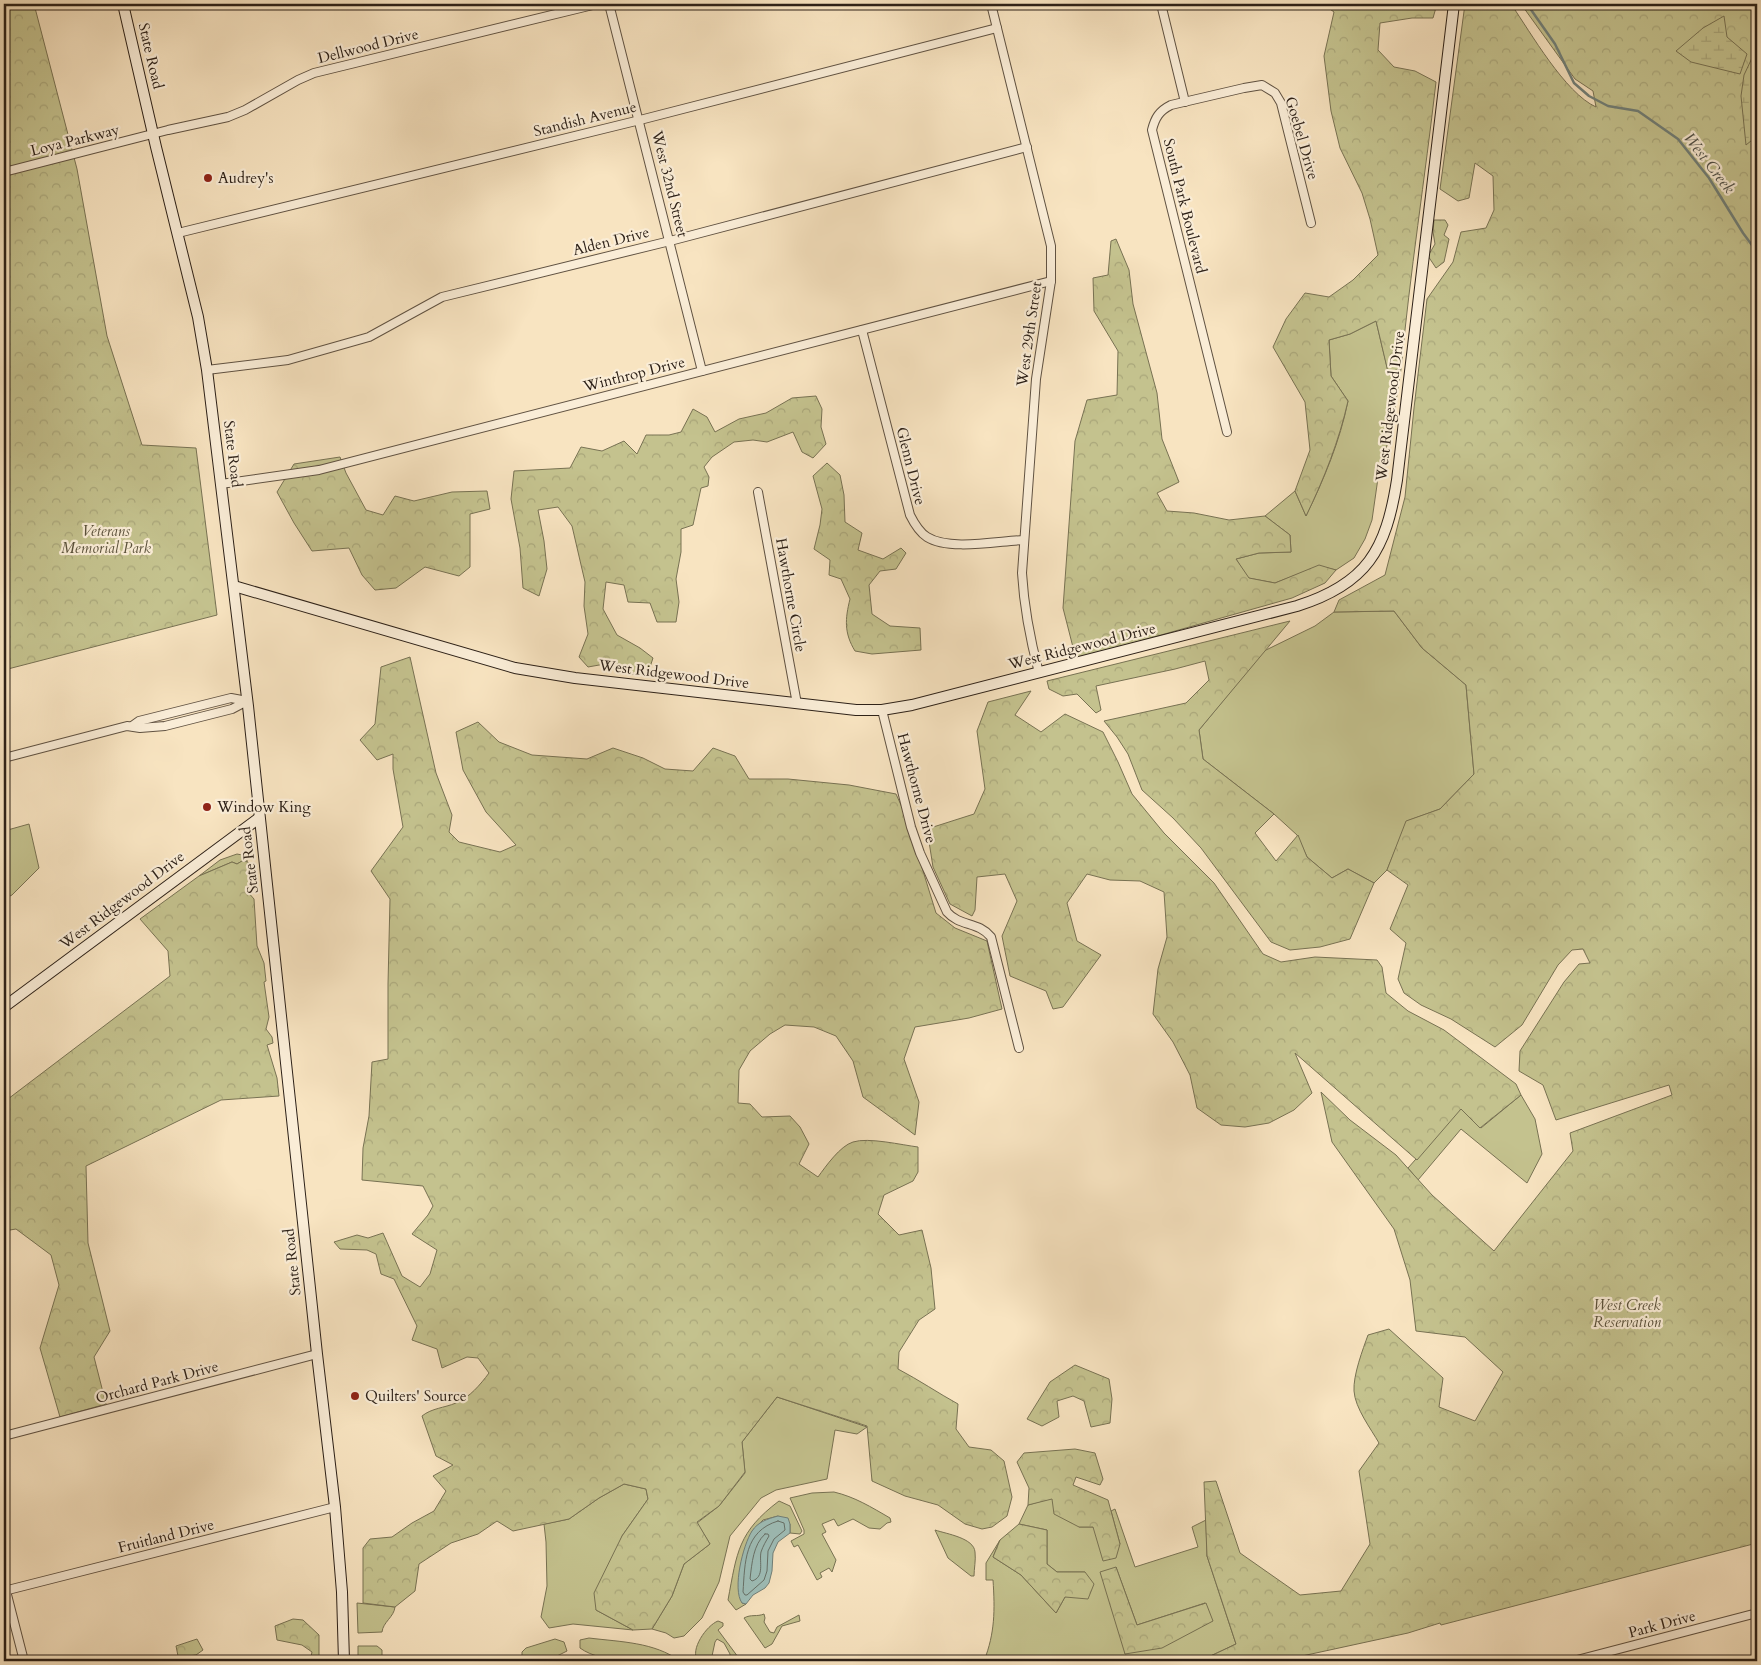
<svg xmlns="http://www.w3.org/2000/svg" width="1761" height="1665" font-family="Cardo,serif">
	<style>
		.green { fill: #c4c28e; stroke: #787253; fill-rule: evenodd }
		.forest { fill: url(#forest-crowns); stroke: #787253 }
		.wetland { fill: url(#wetland-marsh); stroke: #787253 }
		.water { fill: #9ebeb8; stroke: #717f78 }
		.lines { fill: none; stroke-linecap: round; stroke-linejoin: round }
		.shore { stroke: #667068; stroke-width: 1 }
		.stream { stroke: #717f78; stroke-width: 2.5 }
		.street-casing { stroke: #605242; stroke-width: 10 }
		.secondary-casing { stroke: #2d2118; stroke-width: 12 }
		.street { stroke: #faedd7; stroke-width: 8 }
		.secondary { stroke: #faedd7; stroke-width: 10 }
		.poi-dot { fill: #8f2418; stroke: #faedd7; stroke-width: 2 }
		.labels { text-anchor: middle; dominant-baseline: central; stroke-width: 4.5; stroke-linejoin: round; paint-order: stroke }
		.street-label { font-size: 15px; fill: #2d2118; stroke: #faedd7 }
		.poi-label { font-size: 15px; fill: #2d2118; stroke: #faedd7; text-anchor: start }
		.park-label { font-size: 15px; font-style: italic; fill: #5a513b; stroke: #faedd7 }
		.water-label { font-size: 16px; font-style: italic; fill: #4f5048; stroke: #faedd7 }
	</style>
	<defs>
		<pattern id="forest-crowns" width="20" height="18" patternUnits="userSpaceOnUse" patternTransform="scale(1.25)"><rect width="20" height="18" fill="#c4c28e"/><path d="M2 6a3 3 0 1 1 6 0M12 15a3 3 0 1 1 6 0" fill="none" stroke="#a9a67a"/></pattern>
		<pattern id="wetland-marsh" width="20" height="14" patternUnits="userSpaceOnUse" patternTransform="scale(1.25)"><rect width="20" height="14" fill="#c4c28e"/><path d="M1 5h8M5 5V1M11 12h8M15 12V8" fill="none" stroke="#a9a67a"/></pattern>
	</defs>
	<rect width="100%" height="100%" fill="#f8e4c1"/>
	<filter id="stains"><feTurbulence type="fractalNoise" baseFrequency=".004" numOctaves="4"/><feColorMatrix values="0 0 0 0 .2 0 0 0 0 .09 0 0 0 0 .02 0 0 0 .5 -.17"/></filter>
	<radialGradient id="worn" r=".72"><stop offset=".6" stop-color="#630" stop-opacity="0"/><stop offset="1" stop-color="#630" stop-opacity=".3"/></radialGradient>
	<g class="green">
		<path d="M1376 321 1388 371 1401 369 1392 427 1378 478 1372 520 1365 539 1354 558 1336 570 1319 566 1275 583 1248 578 1236 559 1259 553 1291 552 1290 535 1265 516 1295 491 1306 516C1324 479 1340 441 1348 401L1331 376 1329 340 1350 334Z"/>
		<polygon points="1394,611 1422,648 1466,685 1474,774 1440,809 1407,821 1387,870 1374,883 1348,869 1332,878 1307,857 1297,835 1274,814 1203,759 1199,730 1264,651 1315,626 1334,612"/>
		<polygon points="29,824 39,868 12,895 4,899 4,831"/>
		<polygon points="237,854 247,856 247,862 242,861 237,864 232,862 199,876 220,860"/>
		<polygon points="1521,1095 1535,1119 1542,1154 1527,1183 1461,1129 1418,1180 1408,1168 1461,1108 1481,1128"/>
		<polygon points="777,1397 867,1427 857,1434 835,1430 827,1479 776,1490 761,1498 730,1536 719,1582 702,1618 684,1636 674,1638 666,1633 652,1629 672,1596 684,1564 710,1544 697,1523 719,1506 745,1473 742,1442"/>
		<polygon points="624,1484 646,1489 648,1499 622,1536 596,1610 633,1630 573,1624 549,1628 541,1617 547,1586 546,1542 544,1524 569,1519 599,1498"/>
		<path d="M834 1492C855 1497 871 1507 890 1518L891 1522 887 1523 880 1529 869 1528 853 1519 838 1526 834 1519 822 1524 826 1532 822 1534 836 1560 832 1572 829 1568 820 1573 822 1577 817 1580 798 1545 794 1547 791 1541 804 1534V1530L790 1498 812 1493Z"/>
		<path d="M1052 1498 1079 1527H1093L1120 1544 1111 1511 1115 1509 1135 1567 1198 1547 1192 1527 1206 1520 1207 1556 1236 1644 1200 1661H984C995 1633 995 1610 993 1580H986V1563L1000 1540 993 1557 1021 1575 1056 1613 1065 1597 1085 1572H1057L1047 1564V1530L1019 1524 1028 1505ZM1116 1567 1137 1625 1205 1603 1125 1654Z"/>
		<path d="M779 1501 790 1506 802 1531 800 1534 790 1533V1524L778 1516 763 1520 752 1531 742 1603 746 1604 736 1610 728 1600C737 1552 738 1532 779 1501Z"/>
		<path d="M935 1530C947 1534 974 1538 975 1552 976 1560 974 1569 974 1576H971L948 1558Z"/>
		<path d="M357 1603 395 1607C394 1617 383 1622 382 1632L358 1633Z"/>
		<path d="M764 1614 765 1618 764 1622 770 1632 774 1633 777 1627 799 1615 800 1621 782 1626 772 1644 765 1648 744 1618C751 1614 757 1617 764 1614Z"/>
		<path d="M718 1621 723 1623V1626L718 1630 741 1661H719L730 1657V1654L724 1643 717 1639 715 1642 712 1656 715 1661H717H698C689 1650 707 1625 718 1621Z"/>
		<path d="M589 1638C621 1642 654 1642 680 1661 652 1661 603 1665 580 1648V1640Z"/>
		<polygon points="555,1639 564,1642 567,1651 547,1661 510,1661 522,1658 522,1652 526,1648"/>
		<polygon points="358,1646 377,1646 382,1650 382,1661 358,1661"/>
	</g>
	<g class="forest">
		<polygon points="4,4 34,4 77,169 107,336 142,445 196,448 217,615 4,670"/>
		<path d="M1323 4H1437L1433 18H1412L1380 23 1378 50 1394 67 1415 71 1436 82C1425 178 1410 273 1401 369L1388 372 1376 321 1350 334 1329 340 1331 376 1348 401C1339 441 1324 479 1306 516L1295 491 1310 450 1305 402 1273 347 1286 319 1305 293 1329 297 1353 280 1378 255 1370 219 1362 193 1340 148 1331 111 1324 56 1334 12Z"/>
		<path d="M1465 4H1488L1490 8 1503 4H1511C1531 33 1565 93 1596 107L1593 91 1575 79 1521 4H1757V1543L1441 1625 1440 1623 1408 1633 1279 1661H1200L1236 1644 1207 1556 1204 1482 1216 1481 1240 1553 1300 1595 1341 1591 1370 1544 1359 1471 1379 1443C1371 1429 1355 1408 1354 1391 1353 1375 1363 1349 1368 1335L1389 1329 1443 1378 1439 1407 1475 1421 1503 1372 1465 1337 1416 1331 1410 1280 1394 1229 1332 1142 1321 1092 1350 1120 1396 1155 1432 1195 1494 1251 1573 1151 1570 1133 1672 1095 1669 1085 1556 1120 1543 1085 1519 1071 1520 1051 1564 982 1579 964 1590 963 1583 949 1572 950 1558 965 1522 1025 1495 1047 1451 1019 1421 1005 1404 993 1398 979 1406 943 1390 929 1408 885 1387 870 1406 821 1440 809 1474 774 1466 685 1422 648 1394 611 1334 612 1339 600 1385 575 1405 497 1414 408 1427 299 1453 262 1461 232 1486 228 1494 210 1493 176 1475 163 1469 198 1458 201 1440 189Z"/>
		<polygon points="1434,220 1445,220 1448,225 1444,235 1449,239 1444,262 1436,268 1428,256 1435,244 1433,232"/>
		<polygon points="1116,239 1129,270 1133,304 1157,393 1162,439 1179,482 1157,493 1167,511 1194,513 1229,520 1265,516 1290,535 1291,552 1259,553 1236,559 1249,578 1275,583 1319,565 1336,570 1325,583 1292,598 1076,659 1063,608 1075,441 1087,400 1117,395 1118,351 1094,311 1093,278 1108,275 1111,241"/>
		<polygon points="816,396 822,409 821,427 826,444 813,458 802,452 793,432 767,442 753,440 734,442 712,457 704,467 709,477 708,486 701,488 693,525 681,529 681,552 676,579 679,602 676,622 657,622 650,603 628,602 624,585 606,582 603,609 617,635 640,648 653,658 647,676 624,673 616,662 588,667 579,657 588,634 584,606 585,582 572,526 558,507 538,510 544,541 547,569 539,596 523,588 520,548 511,499 514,471 570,468 581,447 602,451 624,441 637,454 646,435 669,435 681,432 693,409 707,417 715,432 739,419 766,413 792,398"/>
		<polygon points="340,457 346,473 366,510 383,515 395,496 414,501 452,492 487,491 490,509 470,514 470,567 459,576 425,567 396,588 375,590 362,575 349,548 312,551 294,523 277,492 294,464"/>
		<path d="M827 463 840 475 844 495 845 522 862 533 858 550 883 559 901 548 906 553 896 569 880 571 869 585 872 614 890 626 920 628 921 650 872 654 855 651C844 633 845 619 850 599L841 579 829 575 830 560 814 549 820 525 822 509 813 476Z"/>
		<polygon points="1290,621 1199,730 1203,759 1274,814 1255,833 1276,861 1298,835 1307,857 1332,878 1348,869 1374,883 1350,939 1320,947 1290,950 1271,942 1201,848 1173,818 1142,790 1128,754 1117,737 1104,721 1186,703 1209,680 1205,661 1175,669 1096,686 1101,710 1096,713 1077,694 1063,696 1049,689 1047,681"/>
		<path d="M410 657 436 773 452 815 449 832 459 842 500 852 516 845 486 812 463 770 456 732 478 722 499 742 532 755 587 759 613 748 643 758 665 769 693 771 713 748 735 756 749 779H788L849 785 896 794 906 816 936 913 955 928 987 941 1002 1009 969 1018 915 1027 904 1059 919 1102 915 1135 863 1097 853 1061 836 1036 814 1027 785 1025 770 1034 750 1051 739 1070 738 1103 750 1104 762 1117 790 1116 800 1127 809 1144 799 1164 818 1177C826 1166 840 1146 853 1142 868 1137 902 1145 918 1147V1172L913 1181 884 1195 878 1214 899 1235 922 1230 931 1268 935 1309 919 1320 899 1352 898 1369C919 1380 938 1393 958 1404L956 1429 969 1447 991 1450 1004 1461 1012 1497 1007 1516 992 1527 982 1529 965 1524 938 1505 905 1496 872 1481 867 1426 777 1397 742 1442 745 1472 719 1506 697 1522 710 1544 684 1564 672 1596 652 1629 633 1630 596 1610 594 1593 622 1536 648 1499 646 1489 624 1484 599 1498 569 1519 513 1531 497 1521 478 1534 451 1543 419 1564 415 1591 395 1607 363 1603V1548L370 1539 392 1537 412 1523 434 1511 446 1491 433 1476 453 1465 436 1456 422 1416C432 1408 444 1408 456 1403 470 1397 480 1385 489 1373L478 1358 467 1357 442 1368 437 1349 412 1340 417 1326 394 1279 381 1274 376 1254 367 1250 340 1249 334 1242 357 1235 368 1238 383 1233 402 1276 420 1287 430 1274 437 1250 412 1234 428 1215 433 1206 423 1186 362 1180 363 1148 369 1116 372 1062 388 1059V984L390 899 371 871 403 827 393 769V754L377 760 360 740 375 724 381 667Z"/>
		<polygon points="1031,691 1015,715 1041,732 1065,714 1103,732 1118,762 1132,794 1164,833 1214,883 1263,954 1281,962 1315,957 1377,960 1382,967 1386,993 1408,1011 1444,1030 1516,1084 1521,1095 1480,1128 1461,1109 1417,1160 1295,1053 1312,1093 1294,1110 1269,1123 1245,1127 1221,1125 1197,1108 1190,1075 1173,1042 1153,1014 1158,969 1167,937 1164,892 1140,881 1110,880 1087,874 1067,903 1077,941 1101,955 1063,1007 1053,1009 1046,991 1010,976 1002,936 1017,901 1005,874 977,877 975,910 972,916 950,904 933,867 927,829 974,814 985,789 977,731 988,702"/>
		<polygon points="242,861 248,862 253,868 253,872 251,872 253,885 247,891 254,899 257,946 264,963 266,981 264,982 269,1017 266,1029 272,1037 273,1043 267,1045 277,1078 279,1096 221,1100 86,1166 88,1243 110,1331 94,1357 106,1404 60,1417 40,1348 59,1285 51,1255 16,1229 4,1231 4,1102 170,976 168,951 140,919 199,876 232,862 237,864"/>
		<polygon points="1075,1365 1109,1379 1112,1399 1110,1423 1091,1427 1084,1401 1073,1396 1057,1401 1059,1417 1042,1426 1027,1419 1050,1382"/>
		<polygon points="1075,1449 1095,1453 1103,1479 1100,1485 1076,1477 1073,1485 1108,1500 1120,1544 1116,1558 1103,1561 1093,1527 1079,1527 1054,1514 1052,1499 1028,1505 1029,1488 1017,1462 1024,1453"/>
		<polygon points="1019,1524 1047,1530 1047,1564 1057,1572 1085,1572 1094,1584 1088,1599 1065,1597 1056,1613 1021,1575 993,1557 1000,1540"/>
		<polygon points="1116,1567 1137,1625 1206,1603 1213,1621 1162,1648 1125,1654 1100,1572"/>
		<polygon points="293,1619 303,1620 319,1635 319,1661 310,1661 312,1652 302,1645 277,1640 275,1626"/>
		<polygon points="197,1639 203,1650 196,1655 188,1656 196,1661 179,1661 176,1646"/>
	</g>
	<g class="wetland">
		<polygon points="1724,16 1727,37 1747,54 1740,74 1691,62 1676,51 1703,28"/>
		<polygon points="1757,57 1757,136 1746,145 1741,96 1744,75 1752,58"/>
	</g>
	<path class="water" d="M778 1516 788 1518 790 1524V1533L778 1542 773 1553 772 1571 769 1583 765 1588 753 1595 746 1604 742 1603C732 1589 743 1545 752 1531 758 1522 767 1519 778 1516Z"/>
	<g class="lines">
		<g class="shore">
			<path d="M778 1521 784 1523 785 1530 774 1539 768 1551 767 1571 764 1580 747 1595H745L743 1592C745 1563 744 1531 778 1521Z"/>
			<path d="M765 1534H768L769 1536C766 1541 763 1546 761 1552 759 1562 765 1577 752 1581L750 1579C752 1563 753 1545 765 1534Z"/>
		</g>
		<polyline class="stream" points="1527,4 1555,44 1574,83 1589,96 1608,106 1638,111 1678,139 1709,178 1743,233 1757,252"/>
		<defs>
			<g id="street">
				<polyline points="609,4 702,371"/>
				<path d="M991 4 1051 246V281L1036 379 1022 573C1024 607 1030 639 1039 673"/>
				<polyline points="1161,4 1185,102"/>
				<polyline points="4,172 168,130 228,117 245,110 298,80 314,73 597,4"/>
				<polyline points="178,233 640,120 997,28"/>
				<path d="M862 330 910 515C914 523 919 532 927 537 949 551 998 541 1024 540"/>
				<polyline points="207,370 288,360 369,337 442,297 670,241 1027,147"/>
				<path d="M1227 432 1152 130C1155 118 1159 111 1171 105L1244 88 1262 85 1275 93 1281 103 1311 223"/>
				<polyline points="221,484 319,470 1051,281"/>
				<polyline points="758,492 797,704"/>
				<path d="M882 710 911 827 920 853 947 912C960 927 978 921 991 937L1019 1048"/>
				<polyline points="132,726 139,721 231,698 247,701"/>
				<polyline points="4,758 127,726 140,728 165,726 232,709 247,701"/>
				<polyline points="4,1436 317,1354"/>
				<polyline points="4,1583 24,1661"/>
				<polyline points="4,1591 335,1507"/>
				<polyline points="1573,1661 1757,1613"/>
			</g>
			<g id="secondary">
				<polyline points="123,4 156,147 198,317 207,370 248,706 317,1354 335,1507 342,1592 344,1661"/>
				<path d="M234 586 515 668 575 678 856 710H882L912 705 1297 606C1367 584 1386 550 1397 480L1454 4"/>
				<polyline points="4,1007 259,818"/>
			</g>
		</defs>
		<use href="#street" class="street-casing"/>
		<use href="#secondary" class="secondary-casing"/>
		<use href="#street" class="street"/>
		<use href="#secondary" class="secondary"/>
	</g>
	<g class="poi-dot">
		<circle cx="208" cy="178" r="5"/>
		<circle cx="207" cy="807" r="5"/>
		<circle cx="355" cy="1396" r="5"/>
	</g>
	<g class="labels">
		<g class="street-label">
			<text transform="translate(368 46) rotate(-14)">Dellwood Drive</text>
			<text transform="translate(151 56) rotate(77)">State Road</text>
			<text transform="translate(585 119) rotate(-14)">Standish Avenue</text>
			<text transform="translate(1302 138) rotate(74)">Goebel Drive</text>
			<text transform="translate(75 140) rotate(-14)">Loya Parkway</text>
			<text transform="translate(670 184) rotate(76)">West 32nd Street</text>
			<text transform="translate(1185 206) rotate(76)">South Park Boulevard</text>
			<text transform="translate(611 241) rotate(-14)">Alden Drive</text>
			<text transform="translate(1029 334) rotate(-82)">West 29th Street</text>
			<text transform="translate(634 374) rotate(-14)">Winthrop Drive</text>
			<text transform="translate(1390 406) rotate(-83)">West Ridgewood Drive</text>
			<text transform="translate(233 454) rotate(83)">State Road</text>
			<text transform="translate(911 466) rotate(76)">Glenn Drive</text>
			<text transform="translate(791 595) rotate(80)">Hawthorne Circle</text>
			<text transform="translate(1082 646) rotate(-14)">West Ridgewood Drive</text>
			<text transform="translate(674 674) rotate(7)">West Ridgewood Drive</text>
			<text transform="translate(917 788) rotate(75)">Hawthorne Drive</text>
			<text transform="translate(249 860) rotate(-97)">State Road</text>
			<text transform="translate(122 900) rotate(-37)">West Ridgewood Drive</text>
			<text transform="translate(292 1262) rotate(-96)">State Road</text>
			<text transform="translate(157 1382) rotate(-15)">Orchard Park Drive</text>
			<text transform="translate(166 1536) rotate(-14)">Fruitland Drive</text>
			<text transform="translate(1662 1624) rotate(-15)">Park Drive</text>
		</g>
		<g class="poi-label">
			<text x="218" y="178">Audrey's</text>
			<text x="217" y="807">Window King</text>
			<text x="365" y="1396">Quilters' Source</text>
		</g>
		<g class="park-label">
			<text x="106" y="531">Veterans<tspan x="106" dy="17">Memorial Park</tspan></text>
			<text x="1627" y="1305">West Creek<tspan x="1627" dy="17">Reservation</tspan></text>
		</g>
		<g class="water-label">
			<text transform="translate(1709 163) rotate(52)">West Creek</text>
		</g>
	</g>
	<rect width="1761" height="1665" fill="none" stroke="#f8e4c1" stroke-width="20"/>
	<rect x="5" y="5" width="1751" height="1655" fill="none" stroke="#2d2118" stroke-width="2.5"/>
	<rect x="10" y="10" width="1741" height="1645" fill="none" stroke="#2d2118"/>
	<rect width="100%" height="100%" filter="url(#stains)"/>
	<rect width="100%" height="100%" fill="url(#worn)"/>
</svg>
